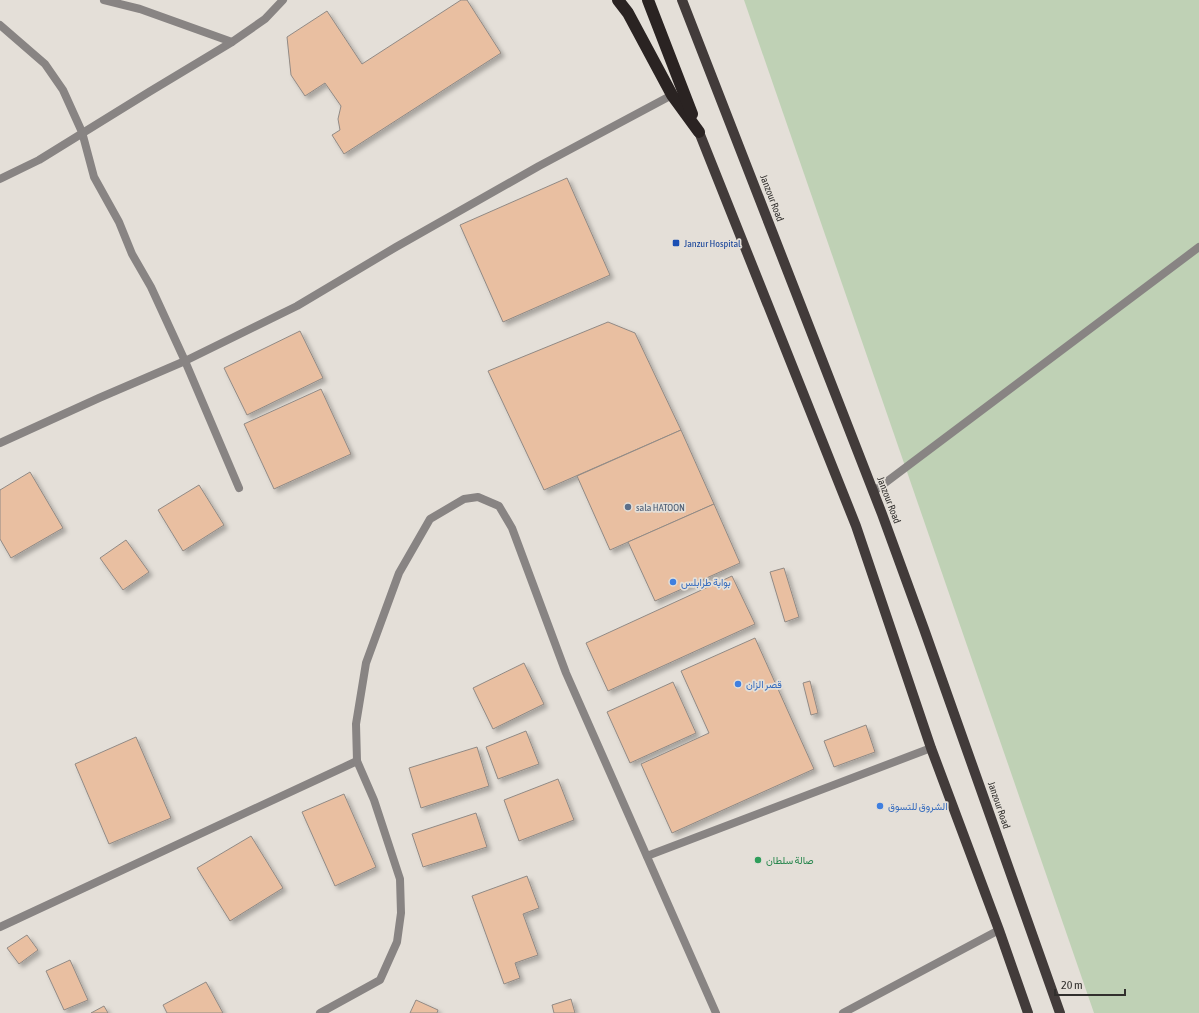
<svg xmlns="http://www.w3.org/2000/svg" width="1199" height="1013" font-family="'Asap Condensed',Vazirmatn,sans-serif">
	<style>
		.green { fill: #bfd1b5 }
		.building { fill: #e9bfa1; stroke: #918a85; filter: url(#shadow) }
		.lines { fill: none; stroke-linecap: round; stroke-linejoin: round }
		.lane { stroke: #888483; stroke-width: 8 }
		.street { stroke: #888483; stroke-width: 8 }
		.primary { stroke: #423b3a; stroke-width: 10 }
		.highway { stroke: #2a2322; stroke-width: 12 }
		.transit-dot { fill: #1a4fb4; stroke: #e4dfd8; stroke-width: 1.5 }
		.service-dot { fill: #5c6f8a; stroke: #e4dfd8; stroke-width: 1.5 }
		.shop-dot { fill: #3f7fe0; stroke: #e4dfd8; stroke-width: 1.5 }
		.leisure-dot { fill: #2e9e5b; stroke: #e4dfd8; stroke-width: 1.5 }
		.labels { text-anchor: middle; dominant-baseline: central; stroke-width: 3.5; stroke-linejoin: round; paint-order: stroke }
		.street-label { font-size: 10px; fill: #312f2d; stroke: #e4dfd8 }
		.transit-label { font-size: 10px; fill: #164399; stroke: #e4dfd8; text-anchor: start }
		.service-label { font-size: 10px; fill: #4e5e75; stroke: #e4dfd8; text-anchor: start }
		.shop-label { font-size: 10px; fill: #366cbe; stroke: #e4dfd8; text-anchor: start }
		.leisure-label { font-size: 10px; fill: #27864d; stroke: #e4dfd8; text-anchor: start }
	</style>
	<defs>
		<filter id="shadow"><feDropShadow dx="3.5" dy="3.5" stdDeviation="2" flood-color="#0004"/></filter>
	</defs>
	<rect width="100%" height="100%" fill="#e4dfd8"/>
	<polygon class="green" points="744,0 1199,0 1199,1013 1094,1013"/>
	<g class="building">
		<polygon points="461,0 467,0 501,53 344,154 332,135 340,130 338,119 341,106 325,83 305,96 291,75 287,37 327,11 362,64"/>
		<polygon points="567,178 610,275 503,322 460,225"/>
		<polygon points="608,322 635,333 681,430 544,490 488,371"/>
		<polygon points="300,331 323,378 247,415 224,368"/>
		<polygon points="321,389 351,454 274,489 244,424"/>
		<polygon points="681,430 714,504 610,550 577,476"/>
		<polygon points="30,472 63,528 11,558 0,539 0,490"/>
		<polygon points="199,485 224,525 183,551 158,510"/>
		<polygon points="714,504 740,563 655,601 628,542"/>
		<polygon points="126,540 149,572 123,590 100,558"/>
		<polygon points="784,568 799,617 785,622 770,572"/>
		<polygon points="732,576 755,624 608,691 586,643"/>
		<polygon points="755,638 814,769 672,833 641,764 709,733 681,671"/>
		<polygon points="524,663 544,704 493,729 473,688"/>
		<polygon points="810,681 818,713 811,715 803,683"/>
		<polygon points="673,682 696,733 630,763 607,712"/>
		<polygon points="866,725 875,752 834,767 824,741"/>
		<polygon points="526,731 539,764 498,779 486,747"/>
		<polygon points="136,737 171,818 109,844 75,764"/>
		<polygon points="477,747 489,786 421,808 409,768"/>
		<polygon points="558,779 574,820 519,841 504,800"/>
		<polygon points="344,794 376,867 335,886 302,812"/>
		<polygon points="476,813 487,847 423,867 412,834"/>
		<polygon points="251,836 283,888 230,921 197,868"/>
		<polygon points="527,876 539,908 523,914 538,955 515,963 520,978 504,984 472,896"/>
		<polygon points="27,935 38,950 19,964 7,948"/>
		<polygon points="70,960 88,1000 64,1010 46,971"/>
		<polygon points="206,982 223,1013 167,1013 163,1005"/>
		<polygon points="571,999 575,1013 554,1013 552,1005"/>
		<polygon points="416,1000 438,1010 437,1013 410,1013"/>
		<polygon points="104,1006 108,1013 91,1013"/>
	</g>
	<g class="lines">
		<polyline class="lane" points="873,492 1199,247"/>
		<g class="street">
			<polyline points="104,0 140,9 232,42"/>
			<polyline points="0,25 45,64 63,90 82,132 94,177 119,222 132,254 151,287 185,361 239,488"/>
			<polyline points="0,179 39,160 149,92 232,42 265,19 283,0"/>
			<polyline points="0,443 99,398 185,361 297,306 396,247 539,166 672,95"/>
			<polyline points="647,856 931,748"/>
			<polyline points="0,927 357,761"/>
			<polyline points="320,1013 380,980 397,942 401,913 400,879 374,800 357,761 356,724 366,663 399,573 430,519 464,499 478,497 499,506 512,528 566,673 716,1013"/>
			<polyline points="843,1013 999,930"/>
		</g>
		<g class="primary">
			<polyline points="682,0 882,514 924,629 1060,1013"/>
			<polyline points="699,132 856,526 931,748 999,930 1028,1013"/>
		</g>
		<g class="highway">
			<polyline points="618,0 628,13 672,95 699,132"/>
			<polyline points="648,0 692,114"/>
		</g>
	</g>
	<rect class="transit-dot" x="672" y="239" width="8" height="8" rx="2"/>
	<circle class="service-dot" cx="628" cy="507" r="4"/>
	<g class="shop-dot">
		<circle cx="673" cy="582" r="4"/>
		<circle cx="738" cy="684" r="4"/>
		<circle cx="880" cy="806" r="4"/>
	</g>
	<circle class="leisure-dot" cx="758" cy="860" r="4"/>
	<g class="labels">
		<g class="street-label">
			<text transform="translate(772 198) rotate(69)">Janzour Road</text>
			<text transform="translate(889 500) rotate(69)">Janzour Road</text>
			<text transform="translate(999 805) rotate(71)">Janzour Road</text>
		</g>
		<g class="transit-label">
			<text x="684" y="243">Janzur Hospital</text>
		</g>
		<g class="service-label">
			<text x="636" y="507">sala HATOON</text>
		</g>
		<g class="shop-label">
			<text x="681" y="582">بوابة طرابلس</text>
			<text x="746" y="684">قصر الزان</text>
			<text x="888" y="806">الشروق للتسوق</text>
		</g>
		<g class="leisure-label">
			<text x="766" y="860">صالة سلطان</text>
		</g>
	</g>
	<path d="M1055 989v6h70v-6" fill="none" stroke="#312f2d" stroke-width="2"/>
	<text x="1061" y="989" font-size="12" fill="#312f2d" stroke="#e4dfd8" stroke-width="3" paint-order="stroke">20 m</text>
</svg>
